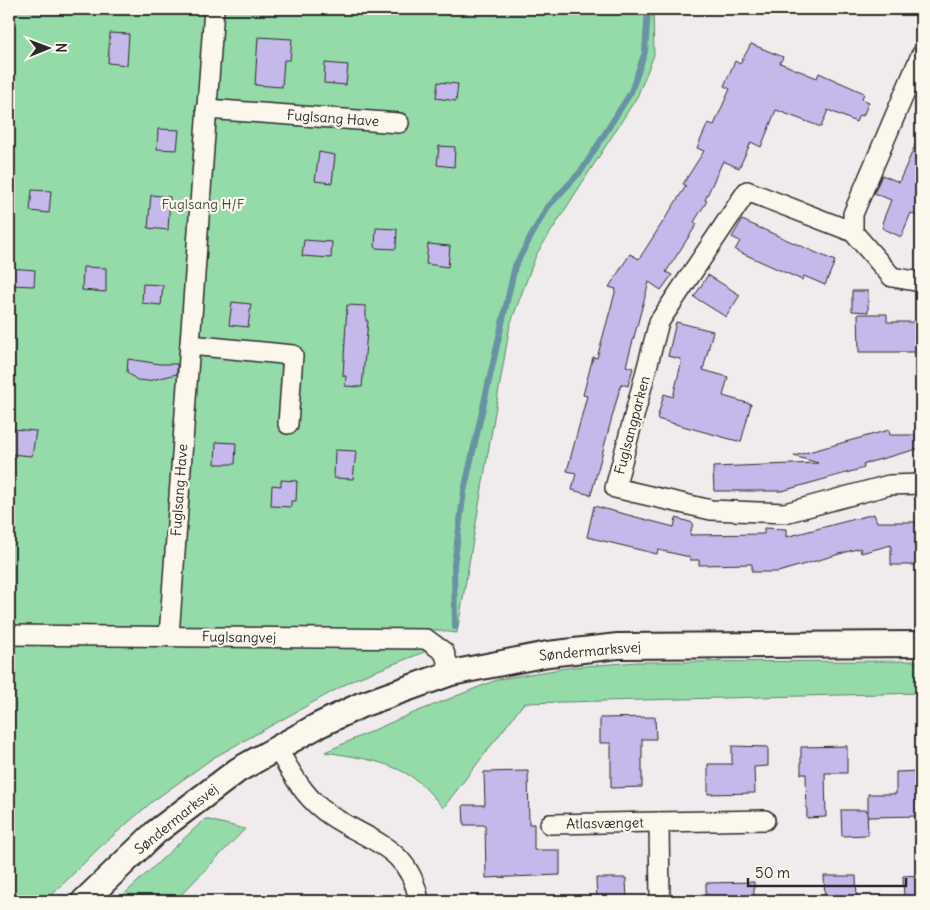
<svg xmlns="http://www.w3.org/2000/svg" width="930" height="910" font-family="Delius,sans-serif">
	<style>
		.green { fill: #94dba9; stroke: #60836a }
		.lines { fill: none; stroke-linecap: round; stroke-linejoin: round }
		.stream { stroke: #6793a2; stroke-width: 6 }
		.building { fill: #c4b9ea; stroke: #2b2b2b }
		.minor-casing { stroke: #2b2b2b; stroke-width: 22 }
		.tertiary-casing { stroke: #2b2b2b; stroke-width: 28 }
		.minor { stroke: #fbf7ec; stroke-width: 19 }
		.tertiary { stroke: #fbf7ec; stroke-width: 24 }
		.labels { text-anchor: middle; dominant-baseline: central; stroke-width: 4.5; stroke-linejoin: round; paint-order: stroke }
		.street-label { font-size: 14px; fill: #2b2b2b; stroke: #fbf7ec }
		.park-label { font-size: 14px; fill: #45574a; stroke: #fbf7ec }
	</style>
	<rect width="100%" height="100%" fill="#f0ebec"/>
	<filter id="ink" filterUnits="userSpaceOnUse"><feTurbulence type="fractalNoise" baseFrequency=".02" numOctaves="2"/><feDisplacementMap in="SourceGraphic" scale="10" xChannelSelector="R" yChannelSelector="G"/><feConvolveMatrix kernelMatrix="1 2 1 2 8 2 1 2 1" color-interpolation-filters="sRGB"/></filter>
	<g filter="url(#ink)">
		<g class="green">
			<polygon points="9,9 653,9 654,55 637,97 536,255 510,325 457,633 427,629 9,627"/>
			<polygon points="9,645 410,645 427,651 355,679 213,758 153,801 100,847 46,901 9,901"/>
			<path d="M921 661V693L524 703 443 808C436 800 428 790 420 783 394 761 356 757 325 752L401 718 499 679 573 667 637 662Z"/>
			<polygon points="205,819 245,829 175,901 117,901"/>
		</g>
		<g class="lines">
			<polyline class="stream" points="455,627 454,565 464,491 515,266 546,209 582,170 631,92 645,52 648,9"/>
		</g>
		<g class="building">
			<polygon points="110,33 129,34 127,65 108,63"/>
			<polygon points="258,37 292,39 290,60 284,60 282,87 255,85"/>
			<polygon points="751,44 783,57 780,63 817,78 819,73 864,93 862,99 869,102 863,116 859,115 856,122 828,110 821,127 776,110 761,147 751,142 739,168 723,161 705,200 707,201 694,222 697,224 666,272 672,275 661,290 649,282 626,366 633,368 628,386 621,384 591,495 572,490 576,473 567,471 587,396 583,395 593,357 597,358 616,289 609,287 630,254 639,259 686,186 683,184 704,151 697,148 708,123 714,125 730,89 724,86 735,61 740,64"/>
			<polygon points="325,63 348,65 346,85 324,83"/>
			<polygon points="438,82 458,84 456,101 436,98"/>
			<polygon points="158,129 179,130 177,150 157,149"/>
			<polygon points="921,132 921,206 917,216 911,213 901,237 882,228 884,224 882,223 891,200 874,193 882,175 899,182"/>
			<polygon points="439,146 455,147 454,167 437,165"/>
			<polygon points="319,152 335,155 332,183 315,181"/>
			<polygon points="32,190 51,191 49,213 30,211"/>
			<polygon points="151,195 170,197 168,230 148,228"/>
			<polygon points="742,220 835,261 825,285 804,276 802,280 735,250 740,241 732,237"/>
			<polygon points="376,228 397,229 396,249 375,248"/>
			<polygon points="304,240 332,242 331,258 302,256"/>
			<polygon points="428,244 450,246 448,267 426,264"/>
			<polygon points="83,267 106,268 106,292 82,290"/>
			<polygon points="10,268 35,270 34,286 9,285"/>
			<polygon points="708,275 740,295 726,317 694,297"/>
			<polygon points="143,284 163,285 161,305 142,303"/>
			<polygon points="852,291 868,291 868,312 852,311"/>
			<polygon points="232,302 251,304 248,327 229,325"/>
			<polygon points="347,305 366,306 366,321 368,321 362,387 345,386 346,376 343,376"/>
			<polygon points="858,314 887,314 887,322 921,322 921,352 859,352"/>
			<polygon points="676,322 713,331 703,370 728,377 723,396 751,404 741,442 657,419 664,394 673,397 681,364 680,359 668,356"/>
			<polygon points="128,359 160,364 177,364 177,374 148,381 137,380 127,372"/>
			<polygon points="12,429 36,431 32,456 10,454"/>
			<polygon points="889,430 890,435 921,435 921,448 863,464 864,468 782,491 714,491 713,467 818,463 794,456"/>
			<polygon points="216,442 236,443 235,464 215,464"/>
			<polygon points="335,450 356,451 353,479 334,478"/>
			<polygon points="281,480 297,481 296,501 291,501 291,507 271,506 272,485 281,486"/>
			<polygon points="594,506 674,527 676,518 693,523 690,535 764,534 764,528 786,529 786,537 874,514 877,522 921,522 921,559 918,559 918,565 891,565 891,545 861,553 860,548 778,572 752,572 752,564 699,565 699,560 690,560 690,557 658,550 657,554 587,537"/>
			<polygon points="655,717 656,739 642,739 642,787 611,788 611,743 600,743 600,718"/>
			<polygon points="732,746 768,747 768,766 754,767 755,793 708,794 708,764 732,764"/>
			<polygon points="847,746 847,773 825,773 826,817 807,818 806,774 801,774 801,747"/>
			<polygon points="528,771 529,824 534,824 534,850 560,850 560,875 486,878 485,825 464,825 463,805 485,805 484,772"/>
			<polygon points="921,771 921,816 868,817 868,794 896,794 896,772"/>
			<polygon points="841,810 867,810 868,835 842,836"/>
			<polygon points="921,875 921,899 904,899 903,876"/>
			<polygon points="824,876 856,876 857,901 825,901"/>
			<polygon points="596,878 626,878 627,901 597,901"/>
			<polygon points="754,882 754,901 706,901 706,883"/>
		</g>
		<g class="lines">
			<defs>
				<g id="minor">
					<polyline points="921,55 853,214 853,232 892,277 921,282"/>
					<polyline points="206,109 399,123"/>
					<polyline points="853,232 747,191 659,322 615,488 711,510 785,513 889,485 921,484"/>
					<polyline points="190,345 293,355 288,424"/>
					<polyline points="9,635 426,639 444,652 451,673"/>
					<polyline points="169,636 214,9"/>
					<path d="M277 748C289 769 303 795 323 810 361 840 409 842 419 901"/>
					<polyline points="659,822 660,901"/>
					<polyline points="550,824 765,820"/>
				</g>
				<polyline id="tertiary" points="84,901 156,832 238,770 317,726 361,705 451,673 548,654 618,646 921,644"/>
			</defs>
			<use href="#minor" class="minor-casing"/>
			<use href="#tertiary" class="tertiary-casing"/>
			<use href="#minor" class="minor"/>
			<use href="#tertiary" class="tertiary"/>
		</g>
	</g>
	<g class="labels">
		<g class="street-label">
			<text transform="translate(333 118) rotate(4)">Fuglsang Have</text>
			<text transform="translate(632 425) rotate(-75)">Fuglsangparken</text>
			<text transform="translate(179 490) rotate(-86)">Fuglsang Have</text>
			<text transform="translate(239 637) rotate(1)">Fuglsangvej</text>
			<text transform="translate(590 651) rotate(-5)">Søndermarksvej</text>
			<text transform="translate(176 819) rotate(-39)">Søndermarksvej</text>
			<text transform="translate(605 823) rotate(-1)">Atlasvænget</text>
		</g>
		<g class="park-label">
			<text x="203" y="204">Fuglsang H/F</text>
		</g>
	</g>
	<rect width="930" height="910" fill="none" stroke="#fbf7ec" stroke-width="30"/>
	<rect x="15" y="15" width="900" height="880" fill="none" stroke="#2b2b2b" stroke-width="2" filter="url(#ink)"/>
	<g transform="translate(48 48) rotate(89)" stroke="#fbf7ec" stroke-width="4" paint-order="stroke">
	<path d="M0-4L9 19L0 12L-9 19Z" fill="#2b2b2b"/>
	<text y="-8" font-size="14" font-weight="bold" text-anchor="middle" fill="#2b2b2b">N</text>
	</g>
	<path d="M748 878v8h158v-8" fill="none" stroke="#2b2b2b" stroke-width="2.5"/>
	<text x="755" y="878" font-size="15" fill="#2b2b2b" stroke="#fbf7ec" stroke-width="4" paint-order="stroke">50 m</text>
</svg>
